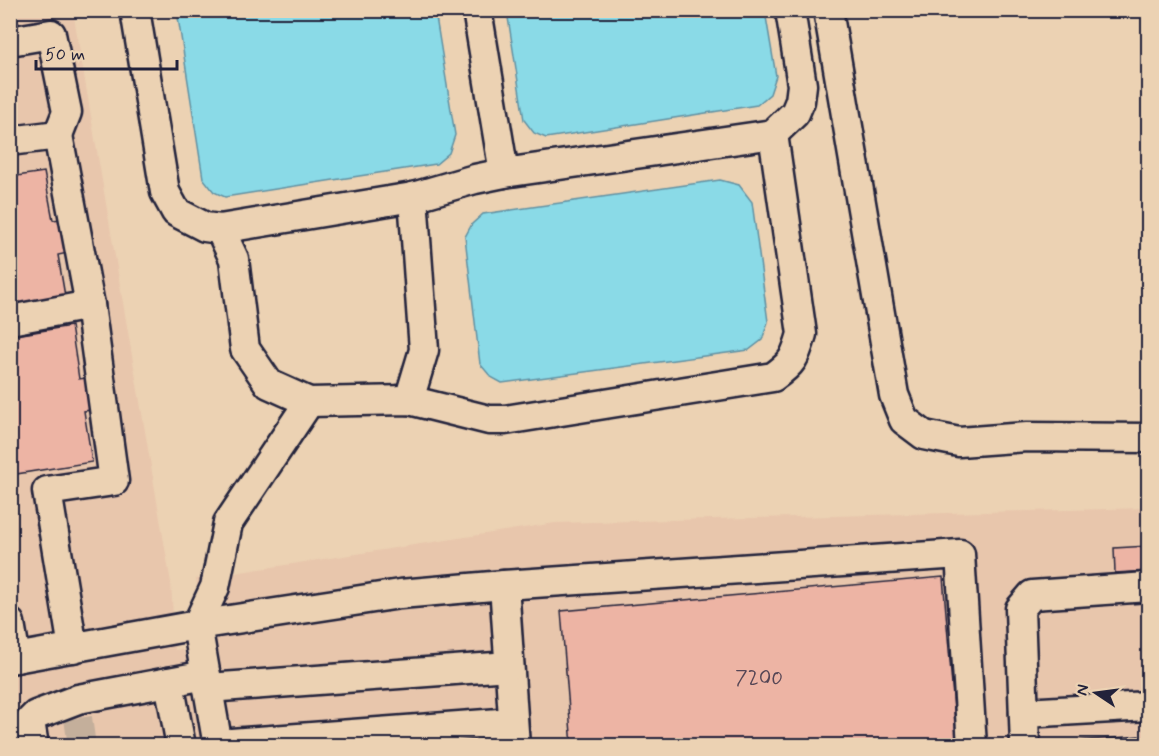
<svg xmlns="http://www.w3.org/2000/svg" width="1159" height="756" font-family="Mynerve,sans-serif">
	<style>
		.built { fill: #e8c6ac }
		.water { fill: #8adae7; stroke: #6090a2; stroke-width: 1.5 }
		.building { fill: #edb4a4; stroke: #22223b; stroke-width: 1.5 }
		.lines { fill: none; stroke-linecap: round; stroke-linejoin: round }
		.minor-tunnel { stroke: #c4af9b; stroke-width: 28; stroke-dasharray: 28 14; stroke-linecap: butt }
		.minor-casing { stroke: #22223b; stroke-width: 33 }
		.minor { stroke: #ecd2b3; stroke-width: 28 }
		.labels { text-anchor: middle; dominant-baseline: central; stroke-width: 4.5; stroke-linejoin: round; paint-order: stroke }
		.number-label { font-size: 21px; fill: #554655 }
	</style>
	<rect width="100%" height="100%" fill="#ecd2b3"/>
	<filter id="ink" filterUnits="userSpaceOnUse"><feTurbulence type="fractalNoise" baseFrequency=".0167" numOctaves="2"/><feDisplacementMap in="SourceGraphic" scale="12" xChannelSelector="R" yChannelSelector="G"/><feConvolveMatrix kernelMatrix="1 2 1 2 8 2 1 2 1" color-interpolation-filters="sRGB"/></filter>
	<g filter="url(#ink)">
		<g class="built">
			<polygon points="10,11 73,11 171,583 175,650 181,649 189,659 202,745 11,745"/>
			<polygon points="1148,508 1148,745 226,745 196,579 555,523"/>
		</g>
		<g class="water">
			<polygon points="177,11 435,11 455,135 449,153 436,164 225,197 214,192 203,178"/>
			<polygon points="507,11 765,11 776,76 770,94 757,105 546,138 534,133 524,120"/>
			<polygon points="720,180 739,185 752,202 768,322 762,340 749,350 502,383 491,377 480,364 465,237 472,224 483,214"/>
		</g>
		<g class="building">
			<polygon points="44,172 53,220 68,218 73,252 58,255 66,302 10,312 10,177"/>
			<polygon points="71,326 79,379 93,377 99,409 84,411 92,462 10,475 10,336"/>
			<polygon points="1148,546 1148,571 1115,573 1114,548"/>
			<polygon points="943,577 957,746 572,746 561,611"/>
			<polygon points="1139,736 1140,746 1051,746 1051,743"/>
		</g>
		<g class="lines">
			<polyline class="minor-tunnel" points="78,718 82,746"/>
			<defs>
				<g id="minor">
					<polyline points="135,10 165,192 176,212 205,227 220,229"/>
					<polyline points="477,10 504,173"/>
					<polyline points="828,10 894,395 904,420 924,435 959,442 1027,437 1148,438"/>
					<polyline points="10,41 51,34 67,112 58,135"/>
					<path d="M773 134 802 334C795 358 793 363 773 377L505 420H489L409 400 309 402 269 384 245 349 234 259 220 229 413 197 475 179 504 173Z"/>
					<polyline points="773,134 795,113 800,101 802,85 790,10"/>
					<polyline points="10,141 58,135 90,305 10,320"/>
					<polyline points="409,400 424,350 413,197"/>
					<polyline points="504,585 515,746"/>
					<polyline points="10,623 16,658"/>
					<polyline points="73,648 47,491 114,481 90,305"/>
					<polyline points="10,659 197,625 400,594 504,585 960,554 972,746"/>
					<polyline points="169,682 181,746"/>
					<polyline points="208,688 509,666"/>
					<polyline points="1024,713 1148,706"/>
					<polyline points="218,744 513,722"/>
					<polyline points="34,746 30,721 36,715 78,699 206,675"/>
					<polyline points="218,746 197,625 215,587 228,523 309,402"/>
					<polyline points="1025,746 1020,609 1032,595 1148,587"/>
				</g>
			</defs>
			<use href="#minor" class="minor-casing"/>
			<use href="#minor" class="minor"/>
		</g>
	</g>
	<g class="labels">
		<g class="number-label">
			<text x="759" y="678">7200</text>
		</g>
	</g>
	<rect width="1159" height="756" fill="none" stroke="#ecd2b3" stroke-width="36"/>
	<rect x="18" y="18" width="1123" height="720" fill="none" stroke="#22223b" stroke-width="2" filter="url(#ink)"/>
	<g transform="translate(1096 693) rotate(283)" stroke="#ecd2b3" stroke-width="4.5" paint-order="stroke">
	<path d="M0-4.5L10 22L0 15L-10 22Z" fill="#22223b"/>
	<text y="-9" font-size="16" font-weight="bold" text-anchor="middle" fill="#22223b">N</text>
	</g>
	<path d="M36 60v9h141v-9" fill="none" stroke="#22223b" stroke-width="3"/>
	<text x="45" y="60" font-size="18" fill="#22223b" stroke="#ecd2b3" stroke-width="4.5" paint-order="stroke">50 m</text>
</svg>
